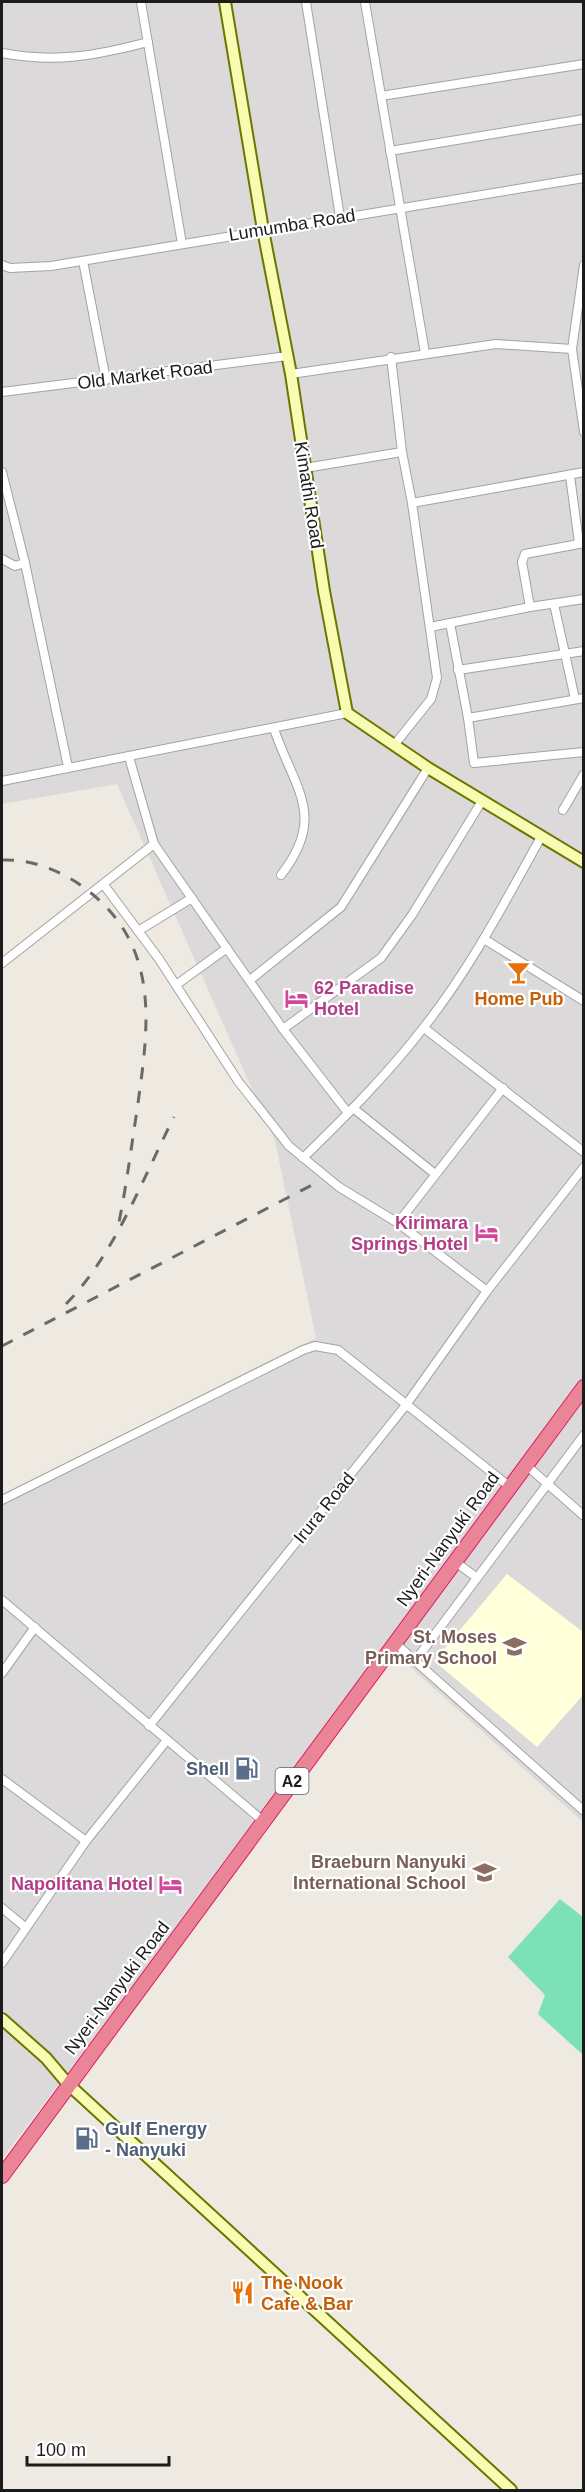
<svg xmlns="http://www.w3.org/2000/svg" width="585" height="2492" font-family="Arial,sans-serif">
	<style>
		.residential { fill: #dbd9d9 }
		.education { fill: #ffffda }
		.pitch { fill: #7ce1b9 }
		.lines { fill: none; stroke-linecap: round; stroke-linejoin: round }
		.street-casing { stroke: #a3a3a3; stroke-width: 10 }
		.secondary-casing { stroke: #6a7600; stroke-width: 14 }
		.highway-casing { stroke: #de1d60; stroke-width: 16 }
		.street { stroke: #fff; stroke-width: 8 }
		.secondary { stroke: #f8fcb2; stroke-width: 10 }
		.highway { stroke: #ea8598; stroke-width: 14 }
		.rail { stroke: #6a6a6a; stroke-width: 3; stroke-dasharray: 12 12; stroke-linecap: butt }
		.labels { text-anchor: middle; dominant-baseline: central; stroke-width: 4.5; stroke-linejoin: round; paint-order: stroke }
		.shield { fill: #fff; stroke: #606060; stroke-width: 1.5 }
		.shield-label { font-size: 16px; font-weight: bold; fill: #1c1c1c }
		.street-label { font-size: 18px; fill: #1c1c1c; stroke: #fff }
		.hotel-label { font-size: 18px; font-weight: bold; fill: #b23c85; stroke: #fff; text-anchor: end }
		.food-label { font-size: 18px; font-weight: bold; fill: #c56008; stroke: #fff }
		.education-label { font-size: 18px; font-weight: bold; fill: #785e54; stroke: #fff; text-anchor: end }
		.service-label { font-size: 18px; font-weight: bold; fill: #4e5e75; stroke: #fff; text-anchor: end }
	</style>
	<rect width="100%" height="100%" fill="#eeeae1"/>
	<polygon class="residential" points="2,2 583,2 583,1822 389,1648 2,2159 2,1494 316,1338 275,1141 117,784 2,804"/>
	<polygon class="education" points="507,1574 583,1632 583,1695 537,1747 434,1661"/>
	<polygon class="pitch" points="560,1899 583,1917 583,2055 538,2014 545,1995 508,1957"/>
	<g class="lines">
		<defs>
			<g id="street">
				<polyline points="141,2 182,244"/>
				<polyline points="306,2 340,217"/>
				<polyline points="365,2 425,353"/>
				<path d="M2 53C55 63 95 56 148 42"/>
				<polyline points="381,96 584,64"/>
				<polyline points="390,151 584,119"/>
				<polyline points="83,261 106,380"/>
				<polyline points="2,265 10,268 51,266 584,178"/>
				<polyline points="584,265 572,349 584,432"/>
				<polyline points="391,357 402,452 412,503 437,678 431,699 395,744"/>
				<polyline points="291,374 496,344 572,349"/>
				<polyline points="2,392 288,356"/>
				<polyline points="305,468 402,452"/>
				<polyline points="2,472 25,563 68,767"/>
				<polyline points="570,476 579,543"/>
				<polyline points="412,503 584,472"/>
				<polyline points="2,559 15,566 25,563"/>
				<polyline points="554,604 575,699"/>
				<polyline points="530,607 522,562 525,554 584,543"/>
				<polyline points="450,623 468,718 474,763 584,752"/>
				<polyline points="430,627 530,607 584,599"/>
				<polyline points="458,670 584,651"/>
				<polyline points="468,718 584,698"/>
				<path d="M274 729C295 790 327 816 281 875"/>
				<polyline points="129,757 154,844 283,1029 348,1113"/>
				<polyline points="2,781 347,713"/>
				<polyline points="563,810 584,774"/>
				<polyline points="104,885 159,959 238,1081 289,1146 339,1187 398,1223"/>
				<polyline points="138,931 192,898"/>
				<polyline points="484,939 584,1001"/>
				<polyline points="2,963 154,844"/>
				<polyline points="250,980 341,907 428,768"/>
				<polyline points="176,985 227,948"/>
				<polyline points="424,1028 584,1152"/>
				<polyline points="283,1029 381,958 412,915 482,801"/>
				<polyline points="353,1108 435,1174"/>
				<path d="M303 1158C345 1117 388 1074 424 1027 470 969 505 902 541 837"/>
				<polyline points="487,1291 398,1223 503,1088"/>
				<polyline points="526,1465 584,1516"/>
				<polyline points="2,1500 303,1350 315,1346 338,1350 509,1486"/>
				<polyline points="454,1561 476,1577"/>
				<polyline points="2,1600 263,1821"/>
				<polyline points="395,1643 584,1811"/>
				<polyline points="415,1661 584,1435"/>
				<polyline points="2,1673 35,1627"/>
				<polyline points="149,1726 406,1405 487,1291 584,1167"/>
				<polyline points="2,1779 86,1841"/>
				<polyline points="2,1908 25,1927"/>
				<polyline points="2,1963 86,1841 167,1740"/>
			</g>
			<g id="secondary">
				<polyline points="225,2 263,230 291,374 324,591 347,713 428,768 584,862"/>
				<polyline points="2,2019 46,2058 68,2084 511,2490"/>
			</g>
			<polyline id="highway" points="2,2176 584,1387"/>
		</defs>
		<use href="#street" class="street-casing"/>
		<use href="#secondary" class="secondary-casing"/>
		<use href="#highway" class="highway-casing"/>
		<use href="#street" class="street"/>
		<use href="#secondary" class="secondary"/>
		<use href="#highway" class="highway"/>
		<g class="rail">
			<path d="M2 860C31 859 59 870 82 886 162 944 149 1025 137 1110 131 1149 126 1189 118 1227"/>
			<path d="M66 1304C115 1254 142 1180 174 1117"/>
			<polyline points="2,1346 316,1183"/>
		</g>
	</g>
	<defs>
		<symbol id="bar-bare" viewBox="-9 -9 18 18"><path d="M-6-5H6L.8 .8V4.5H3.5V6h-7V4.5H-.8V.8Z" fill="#e8710a" stroke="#fff" stroke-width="2.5" paint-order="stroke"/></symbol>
		<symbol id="hotel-bare" viewBox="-9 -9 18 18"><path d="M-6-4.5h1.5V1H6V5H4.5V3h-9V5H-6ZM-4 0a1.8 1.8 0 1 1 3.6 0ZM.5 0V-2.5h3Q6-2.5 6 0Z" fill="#d1479c" stroke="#fff" stroke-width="2.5" paint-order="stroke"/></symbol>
		<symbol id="school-bare" viewBox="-9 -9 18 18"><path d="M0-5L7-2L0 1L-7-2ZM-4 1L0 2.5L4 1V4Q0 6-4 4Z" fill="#8d6e63" stroke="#fff" stroke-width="2.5" paint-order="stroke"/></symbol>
		<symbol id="fuel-bare" viewBox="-9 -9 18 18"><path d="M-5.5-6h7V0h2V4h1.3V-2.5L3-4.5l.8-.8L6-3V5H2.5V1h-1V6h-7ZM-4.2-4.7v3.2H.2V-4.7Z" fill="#5c6f8a" stroke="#fff" stroke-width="2.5" paint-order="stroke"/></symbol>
		<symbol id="restaurant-bare" viewBox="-9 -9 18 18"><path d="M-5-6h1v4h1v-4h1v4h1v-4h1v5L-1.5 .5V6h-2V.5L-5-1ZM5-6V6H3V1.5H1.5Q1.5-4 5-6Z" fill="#e8710a" stroke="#fff" stroke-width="2.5" paint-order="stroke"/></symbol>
	</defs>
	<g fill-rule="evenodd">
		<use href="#bar-bare" x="502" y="956" width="33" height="33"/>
		<use href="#hotel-bare" x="280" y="982" width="33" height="33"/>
		<use href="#hotel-bare" x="470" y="1216" width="33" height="33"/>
		<use href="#school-bare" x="498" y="1630" width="33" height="33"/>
		<use href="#fuel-bare" x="230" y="1752" width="33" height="33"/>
		<use href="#school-bare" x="468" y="1856" width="33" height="33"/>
		<use href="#hotel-bare" x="154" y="1868" width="33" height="33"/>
		<use href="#fuel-bare" x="70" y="2122" width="33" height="33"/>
		<use href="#restaurant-bare" x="226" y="2276" width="33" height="33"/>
	</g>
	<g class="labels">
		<rect class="shield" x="275.5" y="1768" width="33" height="26" rx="4.5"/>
		<g class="shield-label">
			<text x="292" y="1781">A2</text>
		</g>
		<g class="street-label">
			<text transform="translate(292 225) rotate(-9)">Lumumba Road</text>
			<text transform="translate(145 375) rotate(-7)">Old Market Road</text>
			<text transform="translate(309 495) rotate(81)">Kimathi Road</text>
			<text transform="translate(324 1508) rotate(-51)">Irura Road</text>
			<text transform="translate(448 1539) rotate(-54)">Nyeri-Nanyuki Road</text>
			<text transform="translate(117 1988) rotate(-53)">Nyeri-Nanyuki Road</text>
		</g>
		<g class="hotel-label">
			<text x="314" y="988" text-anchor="start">62 Paradise<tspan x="314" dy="21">Hotel</tspan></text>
			<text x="468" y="1223">Kirimara<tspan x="468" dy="21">Springs Hotel</tspan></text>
			<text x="153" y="1884">Napolitana Hotel</text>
		</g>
		<g class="food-label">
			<text x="519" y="999">Home Pub</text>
			<text x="261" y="2283" text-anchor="start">The Nook<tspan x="261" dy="21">Cafe &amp; Bar</tspan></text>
		</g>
		<g class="education-label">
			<text x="497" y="1637">St. Moses<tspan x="497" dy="21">Primary School</tspan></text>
			<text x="466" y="1862">Braeburn Nanyuki<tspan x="466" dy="21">International School</tspan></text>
		</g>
		<g class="service-label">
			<text x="229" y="1769">Shell</text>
			<text x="105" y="2129" text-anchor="start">Gulf Energy<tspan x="105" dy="21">- Nanyuki</tspan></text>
		</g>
	</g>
	<rect width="585" height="2492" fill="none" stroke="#1c1c1c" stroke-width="6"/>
	<path d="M27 2456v9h142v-9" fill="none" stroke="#1c1c1c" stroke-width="3"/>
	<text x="36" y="2456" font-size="18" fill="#1c1c1c" stroke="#ffffff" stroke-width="4.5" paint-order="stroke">100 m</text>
</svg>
